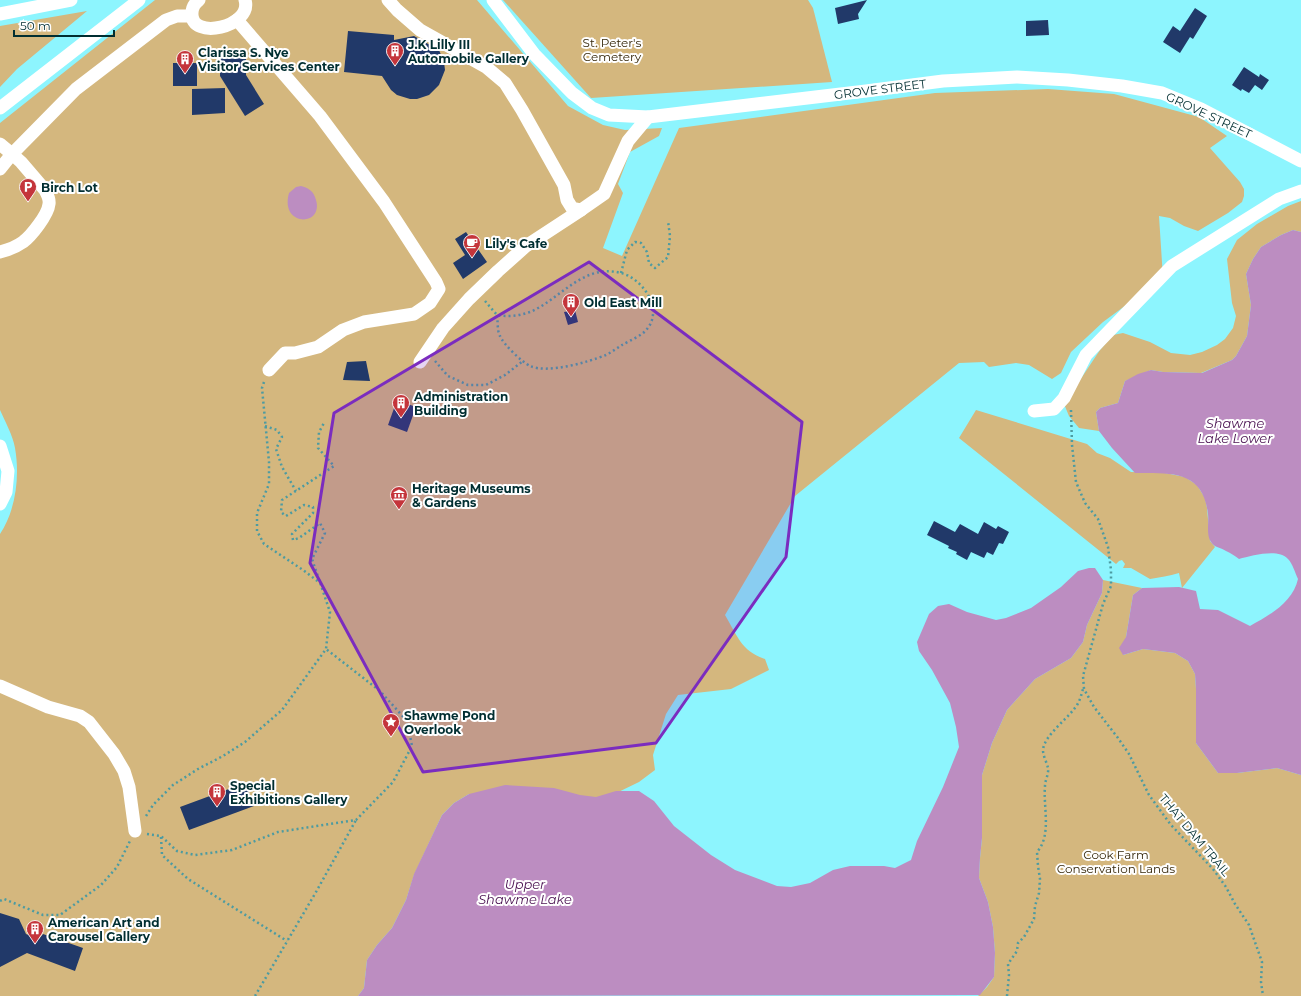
<svg xmlns="http://www.w3.org/2000/svg" width="1301" height="996" font-family="Montserrat,sans-serif">
	<style>
		.green { fill: #d4b77e }
		.water { fill: #bc8dc1 }
		.building { fill: #213969 }
		.lines { fill: none; stroke-linecap: round; stroke-linejoin: round }
		.path { stroke: #4d9ba1; stroke-width: 2.5; stroke-dasharray: 2 3; stroke-linecap: butt }
		.minor { stroke: #fff; stroke-width: 13 }
		.marked { fill: #7b2cbf; fill-opacity: 0.2; stroke: #7b2cbf; stroke-width: 3; stroke-linejoin: round }
		.labels { text-anchor: middle; dominant-baseline: central; stroke-width: 4; stroke-linejoin: round; paint-order: stroke }
		.park-label { font-size: 12px; fill: #35270a; stroke: #fff }
		.poi-label { font-size: 12px; font-weight: bold; fill: #002e31; stroke: #fff; text-anchor: start }
		.street-label { font-size: 12px; fill: #002e31; stroke: #fff }
		.water-label { font-size: 13px; font-style: italic; fill: #491050; stroke: #fff }
	</style>
	<rect width="100%" height="100%" fill="#8df5fe"/>
	<g class="green">
		<path d="M155 0H477L568 106 603 125 625 130 662 128 659 136 630 152 618 184 623 193 603 248 622 256 679 128 935 93 1048 89 1114 94 1199 117 1227 136 1210 148 1240 182 1244 189V196L1242 202 1228 213 1198 231 1184 226 1170 218 1159 216 1163 278 1103 322 1071 352 1061 373 1052 379 1029 365 1016 363 989 367 984 362 959 363 795 496 725 615C737 635 741 651 765 659L769 670 731 689 678 695 666 714 653 755 655 770 639 782 604 799 469 794 454 803 442 815 414 875 406 900 392 928 377 945 367 960 364 988 358 996H0V534C16 510 20 476 15 448 13 436 5 421 0 410V123Z"/>
		<polygon points="503,0 808,0 813,8 832,82 591,98"/>
		<polygon points="87,11 17,69 0,87 0,26"/>
		<polygon points="1301,201 1301,232 1293,230 1281,235 1261,247 1253,259 1246,274 1251,305 1247,336 1236,356 1232,360 1201,373 1163,372 1151,370 1125,381 1118,403 1100,408 1096,412 1099,431 1079,428 1069,416 1064,404 1100,350 1113,335 1123,333 1150,342 1171,353 1190,355 1202,352 1217,345 1225,339 1233,328 1236,316 1232,303 1227,259 1237,240 1257,224 1288,206"/>
		<path d="M976 410 1087 444 1097 453 1110 458 1131 472 1165 473 1185 477 1197 485 1205 498 1207 508 1210 541 1215 547 1182 588 1179 573C1169 576 1160 577 1150 579L1131 568H1123L1125 564 1122 560 1119 561 1116 564 959 438Z"/>
		<polygon points="1103,580 1142,588 1133,595 1123,655 1143,649 1175,653 1188,661 1195,674 1196,689 1196,743 1218,773 1237,773 1277,768 1301,775 1301,996 978,996 987,987 994,977 995,953 993,927 988,902 979,878 980,858 982,838 982,775 992,743 1007,710 1035,679 1071,658 1083,642 1087,625 1102,593"/>
	</g>
	<g class="water">
		<path d="M301 186C308 188 312 190 315 197 327 227 279 228 289 193L296 187Z"/>
		<path d="M1293 230 1301 232V775L1277 768 1237 773H1218L1196 743V689L1195 674 1188 661 1175 653 1143 649 1123 655 1119 648 1126 637 1133 595 1142 588 1179 587 1196 591 1200 609 1218 610 1250 626C1270 615 1293 602 1298 579 1295 573 1293 564 1288 559 1278 548 1252 556 1239 559 1235 556 1231 553 1226 551 1220 547 1215 548 1211 542 1206 535 1209 522 1208 514 1203 470 1171 473 1135 473L1112 448 1099 431 1096 412 1100 408 1118 403 1125 381 1138 374 1151 370 1163 372 1202 373 1232 360 1236 356 1247 336 1251 305 1246 274 1253 259 1261 247 1281 235Z"/>
		<polygon points="1089,568 1095,568 1103,580 1102,593 1087,625 1083,642 1071,658 1035,679 1007,710 992,743 982,775 982,838 980,858 979,878 988,902 993,927 995,953 994,977 980,995 358,996 364,988 367,960 377,945 392,928 406,900 414,874 442,815 454,803 469,794 505,785 554,788 580,795 596,797 616,791 639,791 654,801 674,826 711,855 735,870 777,886 791,887 810,883 833,870 850,866 884,866 895,868 911,860 917,841 943,787 959,747 956,727 950,703 932,670 919,651 917,642 929,614 938,606 949,604 967,612 996,620 1006,618 1031,608 1061,587 1078,571"/>
	</g>
	<g class="building">
		<polygon points="867,0 858,14 859,19 838,24 835,8"/>
		<polygon points="1195,8 1207,16 1193,39 1190,37 1180,53 1163,42 1173,26 1180,31"/>
		<polygon points="1048,20 1049,35 1026,36 1026,21"/>
		<polygon points="348,31 394,35 394,40 414,36 439,50 444,62 445,70 439,85 429,95 417,99 410,99 397,95 391,90 382,76 344,72"/>
		<polygon points="220,57 246,57 246,75 264,104 245,116 220,76"/>
		<rect x="173" y="63" width="24" height="23"/>
		<polygon points="1244,67 1259,77 1260,74 1269,80 1262,90 1255,85 1249,93 1242,89 1241,91 1232,85"/>
		<polygon points="225,88 225,113 192,115 192,89"/>
		<polygon points="466,232 487,262 463,279 453,263 465,255 455,239"/>
		<polygon points="575,310 578,322 568,325 564,312"/>
		<polygon points="366,361 370,381 343,380 347,362"/>
		<polygon points="397,400 416,407 407,432 388,425"/>
		<polygon points="934,521 955,532 960,524 978,534 984,522 996,529 998,526 1009,532 1003,544 999,543 993,555 987,552 984,558 971,552 967,560 956,554 957,552 948,548 949,546 927,535"/>
		<polygon points="245,783 254,806 189,830 180,807"/>
		<polygon points="0,913 19,919 26,934 39,939 43,934 83,948 75,971 27,953 0,967"/>
	</g>
	<g class="lines">
		<g class="path">
			<polyline points="621,273 627,250 635,242 641,243 647,252 649,263 655,268 668,257 670,236 668,221"/>
			<path d="M485 301 497 315C508 317 519 316 530 312 561 299 583 263 621 273 642 278 664 309 647 329 643 335 629 341 622 345 617 348 612 352 606 355 588 362 548 374 530 366 522 362 503 344 500 336 497 331 498 321 497 315"/>
			<polyline points="435,361 448,376 468,385 486,385 505,375 523,361"/>
			<polyline points="264,382 262,388 269,462 269,484 257,513 257,531 264,544 303,570 320,583"/>
			<polyline points="1071,410 1072,445 1076,482 1085,503 1098,519 1108,547 1111,570 1111,586 1103,604 1083,676 1084,689 1094,707 1118,738 1129,754 1149,795 1171,825 1213,869 1226,887 1235,904 1249,925 1262,962 1261,982 1263,996"/>
			<polyline points="265,426 277,430 282,437 276,449 282,467 296,491"/>
			<polyline points="146,816 153,805 173,785 198,769 223,756 245,742 282,710 326,649 330,612 312,559 325,533 320,523 299,538 293,540 292,534 313,513 313,507 304,505 286,516 281,512 282,500 334,466 318,448 319,432 324,423"/>
			<polyline points="147,834 161,836 177,851 195,855 232,850 278,832 356,820 393,782 412,746 407,721 380,691 326,649"/>
			<polyline points="161,837 162,855 188,879 287,941"/>
			<polyline points="0,901 4,899 43,915 60,915 101,885 117,867 130,841"/>
			<polyline points="255,996 316,892 356,820"/>
			<path d="M1007 996 1009 975 1008 964 1017 951 1018 943 1024 937 1034 919 1035 906 1039 893 1040 879 1038 866 1037 852C1052 835 1043 807 1045 786 1045 780 1049 774 1048 768 1047 763 1043 756 1043 750 1044 736 1066 720 1074 709 1079 704 1081 696 1083 689"/>
		</g>
		<g class="minor">
			<path d="M199 0C195 3 192 8 192 13 190 41 253 27 245 0"/>
			<polyline points="388,0 397,10 420,30 486,67 505,83 522,110 564,185 567,200 572,208 581,210 604,194 628,141 648,117"/>
			<polyline points="493,0 534,54 572,93 592,108 609,115 648,117 866,91 943,81 1017,77 1068,80 1122,86 1162,93 1201,109 1301,161"/>
			<polyline points="0,14 71,0"/>
			<polyline points="237,20 320,116 384,202 436,282 439,289 430,303 414,314 364,322 343,330 318,347 295,353 285,353 269,370"/>
			<polyline points="0,108 139,0"/>
			<polyline points="0,144 12,154 76,89 166,20 177,16 191,16"/>
			<path d="M0 169 12 154 21 162 45 190C47 194 50 199 49 204 48 215 31 236 23 242 16 247 8 250 0 252"/>
			<polyline points="420,362 443,328 469,299 498,271 526,246 581,210"/>
			<polyline points="1034,411 1054,409 1064,398 1086,355 1172,266 1279,199 1301,191"/>
			<polyline points="0,446 8,471 6,492 0,504"/>
			<polyline points="0,686 48,707 80,716 89,722 114,754 124,771 129,787 135,831"/>
		</g>
	</g>
	<path class="marked" d="M589 262 802 422 786 557 656 743 423 772 310 563 334 413Z"/>
	<defs>
		<symbol id="building-pin" viewBox="-11 -11 22 30"><path d="M0 17L-7.5 6A9.5 9.5 0 1 1 7.5 6Z" fill="#c4353b" stroke="#fff"/><path d="M-4-6H4V6H1V3H-1V6H-4ZM-2.5-4.3h1.7v1.8h-1.7ZM.8-4.3h1.7v1.8H.8ZM-2.5-1h1.7V.8h-1.7ZM.8-1h1.7V.8H.8Z" fill="#fff"/></symbol>
		<symbol id="parking-pin" viewBox="-11 -11 22 30"><path d="M0 17L-7.5 6A9.5 9.5 0 1 1 7.5 6Z" fill="#c4353b" stroke="#fff"/><path d="M-3.5-5.5H1a3.5 3.5 0 0 1 0 7H-1V5.5H-3.5ZM-1-3.4V-.6H.8a1.4 1.4 0 0 0 0-2.8Z" fill="#fff"/></symbol>
		<symbol id="cafe-pin" viewBox="-11 -11 22 30"><path d="M0 17L-7.5 6A9.5 9.5 0 1 1 7.5 6Z" fill="#c4353b" stroke="#fff"/><path d="M-5.5-4.5H6V0H3Q3 3.5 0 3.5H-2.5Q-5.5 3.5-5.5 0ZM3-3.2v2h1.7v-2ZM-6 4.5H4V6H-6Z" fill="#fff"/></symbol>
		<symbol id="museum-pin" viewBox="-11 -11 22 30"><path d="M0 17L-7.5 6A9.5 9.5 0 1 1 7.5 6Z" fill="#c4353b" stroke="#fff"/><path d="M0-6L6-3V-2H-6V-3ZM-5-1h2V3h-2ZM-1-1h2V3h-2ZM3-1h2V3H3ZM-6 4H6V6H-6Z" fill="#fff"/></symbol>
		<symbol id="sight-pin" viewBox="-11 -11 22 30"><path d="M0 17L-7.5 6A9.5 9.5 0 1 1 7.5 6Z" fill="#c4353b" stroke="#fff"/><path d="M0-6L1.8-2.2L6-1.7L2.9 1.2L3.7 5.4L0 3.3L-3.7 5.4L-2.9 1.2L-6-1.7L-1.8-2.2Z" fill="#fff"/></symbol>
	</defs>
	<g fill-rule="evenodd">
		<use href="#building-pin" x="385" y="41" width="20" height="27"/>
		<use href="#building-pin" x="175" y="49" width="20" height="27"/>
		<use href="#parking-pin" x="18" y="177" width="20" height="27"/>
		<use href="#cafe-pin" x="462" y="233" width="20" height="27"/>
		<use href="#building-pin" x="561" y="292" width="20" height="27"/>
		<use href="#building-pin" x="391" y="393" width="20" height="27"/>
		<use href="#museum-pin" x="389" y="485" width="20" height="27"/>
		<use href="#sight-pin" x="381" y="712" width="20" height="27"/>
		<use href="#building-pin" x="207" y="782" width="20" height="27"/>
		<use href="#building-pin" x="25" y="919" width="20" height="27"/>
	</g>
	<g class="labels">
		<g class="park-label">
			<text x="612" y="42">St. Peter's<tspan x="612" dy="14">Cemetery</tspan></text>
			<text x="1116" y="854">Cook Farm<tspan x="1116" dy="14">Conservation Lands</tspan></text>
		</g>
		<g class="poi-label">
			<text x="408" y="44">J.K Lilly III<tspan x="408" dy="14">Automobile Gallery</tspan></text>
			<text x="198" y="52">Clarissa S. Nye<tspan x="198" dy="14">Visitor Services Center</tspan></text>
			<text x="41" y="187">Birch Lot</text>
			<text x="485" y="243">Lily's Cafe</text>
			<text x="584" y="302">Old East Mill</text>
			<text x="414" y="396">Administration<tspan x="414" dy="14">Building</tspan></text>
			<text x="412" y="488">Heritage Museums<tspan x="412" dy="14">&amp; Gardens</tspan></text>
			<text x="404" y="715">Shawme Pond<tspan x="404" dy="14">Overlook</tspan></text>
			<text x="230" y="785">Special<tspan x="230" dy="14">Exhibitions Gallery</tspan></text>
			<text x="48" y="922">American Art and<tspan x="48" dy="14">Carousel Gallery</tspan></text>
		</g>
		<g class="street-label">
			<text transform="translate(880 89) rotate(-7)">GROVE STREET</text>
			<text transform="translate(1209 115) rotate(25)">GROVE STREET</text>
			<text transform="translate(1195 835) rotate(50)">THAT DAM TRAIL</text>
		</g>
		<g class="water-label">
			<text x="1235" y="423">Shawme<tspan x="1235" dy="15">Lake Lower</tspan></text>
			<text x="525" y="884">Upper<tspan x="525" dy="15">Shawme Lake</tspan></text>
		</g>
	</g>
	<path d="M14 30v6h100v-6" fill="none" stroke="#002e31" stroke-width="2"/>
	<text x="20" y="30" font-size="12" fill="#002e31" stroke="#ffffff" stroke-width="3" paint-order="stroke">50 m</text>
</svg>
